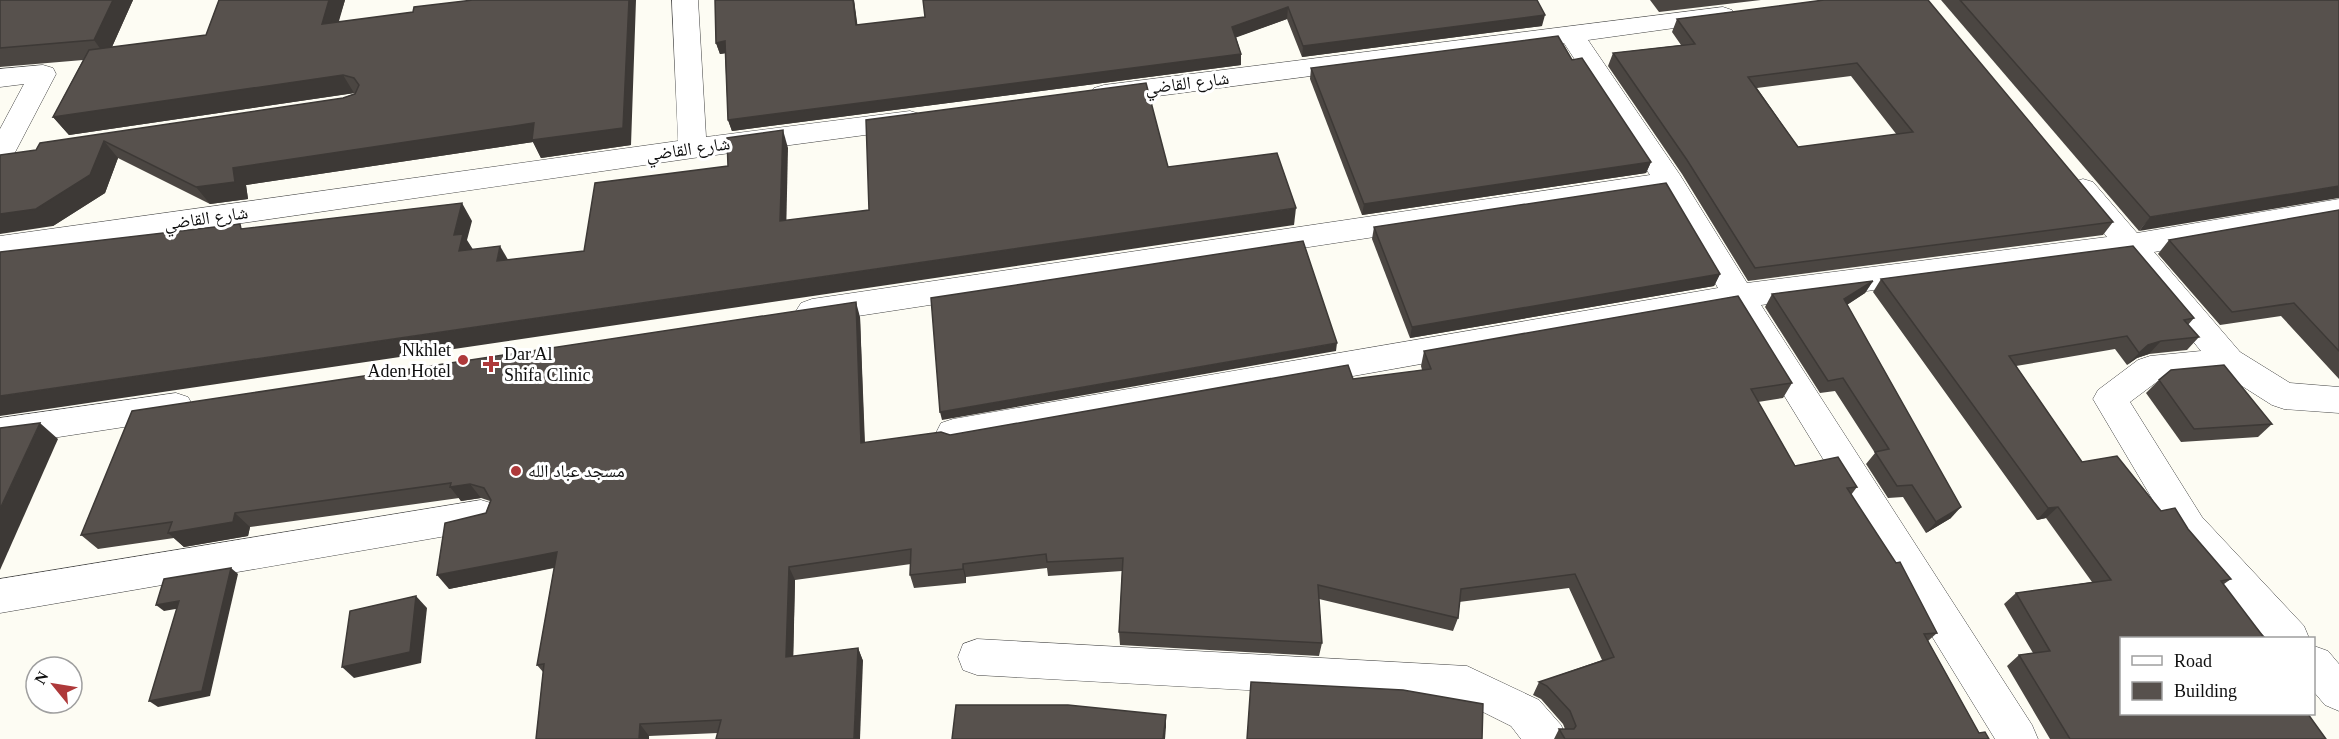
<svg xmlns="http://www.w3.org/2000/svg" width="2339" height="739" font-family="'Times New Roman','Noto Naskh Arabic',serif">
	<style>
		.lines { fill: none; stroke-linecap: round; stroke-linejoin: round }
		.street-casing { stroke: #424242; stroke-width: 1 }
		.street { fill: #fff; fill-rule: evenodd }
		.wall { fill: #4b4642; fill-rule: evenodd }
		.shaded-wall { fill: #3d3936 }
		.building { fill: #57514d; stroke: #3d3936; stroke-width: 1.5; fill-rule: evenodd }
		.poi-dot { fill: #ae393a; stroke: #fff; stroke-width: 2 }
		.labels { text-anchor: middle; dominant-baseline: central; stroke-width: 6; stroke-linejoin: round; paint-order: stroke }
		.street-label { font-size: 18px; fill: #0f0f0f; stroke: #fff }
		.poi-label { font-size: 18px; fill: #0f0f0f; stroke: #fff; text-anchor: start }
	</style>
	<rect width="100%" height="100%" fill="#fdfcf3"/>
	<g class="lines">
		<defs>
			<g id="street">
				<polygon points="672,0 698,0 706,137 910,111 920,114 924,120 920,126 910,129 693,158 0,258 0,236 678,141"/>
				<polygon points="1723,7 1732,10 1736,15 1732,20 1588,40 1680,175 1747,283 2107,237 2068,189 2073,182 2083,179 2093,182 2137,233 2339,199 2339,219 2154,252 2240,352 2290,383 2339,387 2339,413 2284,409 2272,405 2223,374 2158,381 2130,402 2202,517 2304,626 2309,638 2266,638 2176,539 2093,399 2098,390 2138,360 2150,356 2201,351 2123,257 1761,305 2032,725 2038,739 1995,739 1731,309 953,447 941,443 936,433 941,423 953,419 1718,288 1662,193 812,323 801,319 796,311 801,303 812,299 1650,175 1564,43 1104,103 1094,100 1090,94 1094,88 1104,85"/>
				<polygon points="43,65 53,68 56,74 10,162 0,165 0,129 24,84 0,87 0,69"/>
				<polygon points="176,393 188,397 193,406 188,415 176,419 0,446 0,418"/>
				<polygon points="481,500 494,504 499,515 494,526 481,530 0,613 0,579"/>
				<polygon points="977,639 1467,666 1539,700 1561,725 1567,739 1521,739 1511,726 1463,702 977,675 963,670 958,657 963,644"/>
				<polygon points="2314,646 2328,651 2339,664 2339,711 2325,705 2314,692"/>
			</g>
		</defs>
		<use href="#street" class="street-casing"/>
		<use href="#street" class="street"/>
	</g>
	<g class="wall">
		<polygon points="0,0 133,0 112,47 206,35 219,0 345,0 338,22 631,145 541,158 533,142 246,185 248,199 210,204 118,158 105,193 53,226 36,150 343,98 355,93 69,135 53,117 83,60 0,67"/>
		<polygon points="715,0 854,0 857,25 925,17 1537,0 1542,26 1302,57 1287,19 1236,37 1241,54 1241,65 732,131 728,120 725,53 720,54 716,43"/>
		<polygon points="1650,0 1761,0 1659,12"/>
		<path d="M1824 0 2113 222 2103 235 1748 281 1682 174 1608 66 1613 53 1681 45 1672 32 1677 19ZM1851 76 1897 135 1798 147 1757 88Z"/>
		<polygon points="1941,0 2339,0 2139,231"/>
		<polygon points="1572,60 1651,162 1646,173 1362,215 1310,79 1311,68"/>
		<polygon points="2339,210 2339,379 2281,316 2220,325 2158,254 2169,240"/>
		<polygon points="1374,227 1720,274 1714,286 1410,338 1372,239"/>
		<polygon points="1881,279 2194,318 2188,325 2199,337 2187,350 2149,354 2137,358 2127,365 2115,349 2016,366 2082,462 2188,529 2231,579 2224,584 2121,639 2326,739 2050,739 2007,666 2019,655 2033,653 2004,604 2016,593 2092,582 2046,518 2037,520 1873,292"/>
		<polygon points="1873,281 1865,293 1847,305 1951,518 1926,533 1903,497 1888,498 1866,464 1875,453 1835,391 1820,393 1765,307 1772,294"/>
		<polygon points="860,317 865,443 950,435 1422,370 1421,366 1424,351 1792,383 1783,398 1758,402 1795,466 1857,487 1851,495 1937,633 1928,641 1979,733 1989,739 1554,739 1559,729 1565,729 1563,724 1541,699 1533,695 1539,682 1602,660 1569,588 1459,602 1458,618 1453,631 1319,599 1322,643 1319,656 1120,645 1119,632 1122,571 1048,576 1047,568 966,577 966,583 914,588 910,575 911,564 795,580 793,656 858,648 863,661 718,733 649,736 649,739 536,739 543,672 537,665 554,568 449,589 486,513 490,501 481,498 461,501 459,498 250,527 248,536 184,547 174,538 98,549 81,535"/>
		<polygon points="2159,380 2272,424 2258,437 2181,442 2146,393"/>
	</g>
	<g class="shaded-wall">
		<polygon points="113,0 133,0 107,58 94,40"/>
		<polygon points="329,0 345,0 333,42 322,24"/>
		<polygon points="629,0 636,0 631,145 541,158 533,142 246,185 248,199 210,204 196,187 233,168"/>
		<polygon points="853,0 854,0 859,36 856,25"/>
		<polygon points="1288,7 1287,19 1232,39 1232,27"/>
		<polygon points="1545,15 1542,26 1302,57 1303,46"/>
		<polygon points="725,41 728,53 720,54 716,43"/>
		<polygon points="1241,54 1241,65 732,131 728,120"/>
		<polygon points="343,75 354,93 69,135 53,117"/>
		<polygon points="783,130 788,148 786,238 780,221"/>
		<polygon points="104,141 118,158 105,193 53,226 0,234 0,214"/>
		<polygon points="1651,162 1646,173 1362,215 1364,204"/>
		<polygon points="2339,186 2339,198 2139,231 2150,217"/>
		<polygon points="462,203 472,221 467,240 474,251 459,251 454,235"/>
		<polygon points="1296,208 1294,225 0,416 0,396"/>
		<polygon points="500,246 510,263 497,261"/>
		<polygon points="1720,274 1714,286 1410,338 1412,327"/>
		<polygon points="1873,281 1865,293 1837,311 1844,299"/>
		<polygon points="856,302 860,317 865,458 861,443"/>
		<polygon points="2161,341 2149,354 2137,358 2127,365 2139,353 2148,345"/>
		<polygon points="1337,343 1336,351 942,420 940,412"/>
		<polygon points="40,423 58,439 0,570 0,509"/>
		<polygon points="470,484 481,498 461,501 450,487"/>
		<polygon points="1961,507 1951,518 1926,533 1936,522"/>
		<polygon points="2058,507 2046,518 2037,520 2048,508"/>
		<polygon points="235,513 250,527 248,536 184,547 168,533"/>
		<polygon points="557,552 566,565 449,589 437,575"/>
		<polygon points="963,564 966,577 966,583 963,569"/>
		<polygon points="789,567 795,580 793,670 786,657"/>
		<polygon points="231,568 238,574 210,696 158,707 149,701"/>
		<polygon points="416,596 427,608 421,663 354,678 342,667"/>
		<polygon points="179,601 187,607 164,611 156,605"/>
		<polygon points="858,648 863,661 860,739 854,739"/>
		<polygon points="1166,715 1166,727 1165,739 1163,739"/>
		<polygon points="640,724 649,736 649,739 639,739"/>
	</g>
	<g class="building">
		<polygon points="0,0 113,0 94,40 0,48"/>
		<polygon points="219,0 329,0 322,24 413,12 414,7 473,0 629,0 623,128 532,140 534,123 233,168 235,182 196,187 104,141 90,175 36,209 0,214 0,155 36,150 40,143 343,98 355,94 359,85 354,78 343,75 53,117 89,50 206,35"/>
		<polygon points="715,0 853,0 856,25 925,17 923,0 1537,0 1545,15 1303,46 1288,7 1232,27 1241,54 728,120 725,41 716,43"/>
		<path d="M1824 0H1928L2113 222 1755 268 1687 160 1613 53 1695 44 1677 19ZM1857 63 1913 132 1798 147 1748 77Z"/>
		<polygon points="1960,0 2339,0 2339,186 2150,217"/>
		<polygon points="1558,36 1572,60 1582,58 1651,162 1364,204 1311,68"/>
		<polygon points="1146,83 1168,167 1277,153 1296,208 0,396 0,252 240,224 241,229 462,203 454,235 463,234 459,251 500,246 497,261 584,251 595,183 728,166 727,138 783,130 780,221 869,210 866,120"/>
		<polygon points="1666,183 1720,274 1412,327 1374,227"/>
		<polygon points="2339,210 2339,351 2294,303 2232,312 2169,240"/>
		<polygon points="1303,241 1337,343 940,412 931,298"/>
		<polygon points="2133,246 2194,318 2184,320 2199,337 2161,341 2148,345 2139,353 2127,336 2009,356 2082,462 2117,456 2161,511 2175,508 2188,529 2231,579 2221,581 2265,639 2121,639 2121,714 2308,714 2326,739 2070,739 2019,655 2050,651 2016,593 2111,580 2058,507 2048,508 1881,279"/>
		<polygon points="1873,281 1844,299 1961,507 1936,522 1912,485 1897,486 1875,452 1889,449 1843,378 1828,381 1772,294"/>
		<polygon points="1738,296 1792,383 1751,389 1795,466 1838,457 1857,487 1847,488 1896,563 1900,562 1937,633 1924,634 1979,733 1985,732 1989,739 1565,739 1559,729 1574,729 1576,726 1570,711 1547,686 1539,682 1614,657 1575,574 1461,589 1458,618 1318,585 1322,643 1119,632 1123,558 1047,562 1046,554 963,564 963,569 910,575 911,549 789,567 786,657 858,648 854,739 716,739 721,720 640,724 639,739 536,739 544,664 537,665 557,552 437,575 445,523 486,513 491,500 484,488 470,484 450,487 451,483 235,513 233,522 168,533 172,522 81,535 132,411 856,302 861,443 941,432 950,435 1348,365 1353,379 1431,369 1424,351"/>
		<polygon points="2224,365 2272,424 2194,429 2159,380 2171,370"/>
		<polygon points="40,423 0,509 0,428"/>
		<polygon points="231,568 202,691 149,701 179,601 156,605 164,579"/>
		<polygon points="416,596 410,652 342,667 350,611"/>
		<polygon points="1251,682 1403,690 1483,704 1482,739 1247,739"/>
		<polygon points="956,705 1068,705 1166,715 1163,739 952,739"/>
	</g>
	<g class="poi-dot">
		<circle cx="463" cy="360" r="6"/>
		<path d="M488 355h6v6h6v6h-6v6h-6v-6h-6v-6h6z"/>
		<circle cx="516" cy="471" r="6"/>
	</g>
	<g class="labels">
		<g class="street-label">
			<text transform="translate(1187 83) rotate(-7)">شارع القاضي</text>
			<text transform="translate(688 149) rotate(-8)">شارع القاضي</text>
			<text transform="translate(206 218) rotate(-8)">شارع القاضي</text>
		</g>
		<g class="poi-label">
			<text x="451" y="350" text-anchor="end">Nkhlet<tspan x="451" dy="21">Aden Hotel</tspan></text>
			<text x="504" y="354">Dar Al<tspan x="504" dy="21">Shifa Clinic</tspan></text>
			<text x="528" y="471">مسجد عباد الله</text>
		</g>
	</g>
	<rect x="2120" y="637" width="195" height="78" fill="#ffffff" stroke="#9f9f9f" stroke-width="1.5"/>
	<rect x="2132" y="656" width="30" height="9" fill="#ffffff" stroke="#9f9f9f" stroke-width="1.5"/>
	<text x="2174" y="667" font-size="18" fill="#0f0f0f">Road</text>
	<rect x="2132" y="682" width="30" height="18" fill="#57514d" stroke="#9f9f9f" stroke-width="1.5"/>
	<text x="2174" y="697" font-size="18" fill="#0f0f0f">Building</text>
	<g transform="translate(54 685) rotate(300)"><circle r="28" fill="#ffffff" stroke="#9f9f9f" stroke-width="1.5"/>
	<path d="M0-4.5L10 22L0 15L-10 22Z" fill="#ae393a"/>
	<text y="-9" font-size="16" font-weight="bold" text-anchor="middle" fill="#0f0f0f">N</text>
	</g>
</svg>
